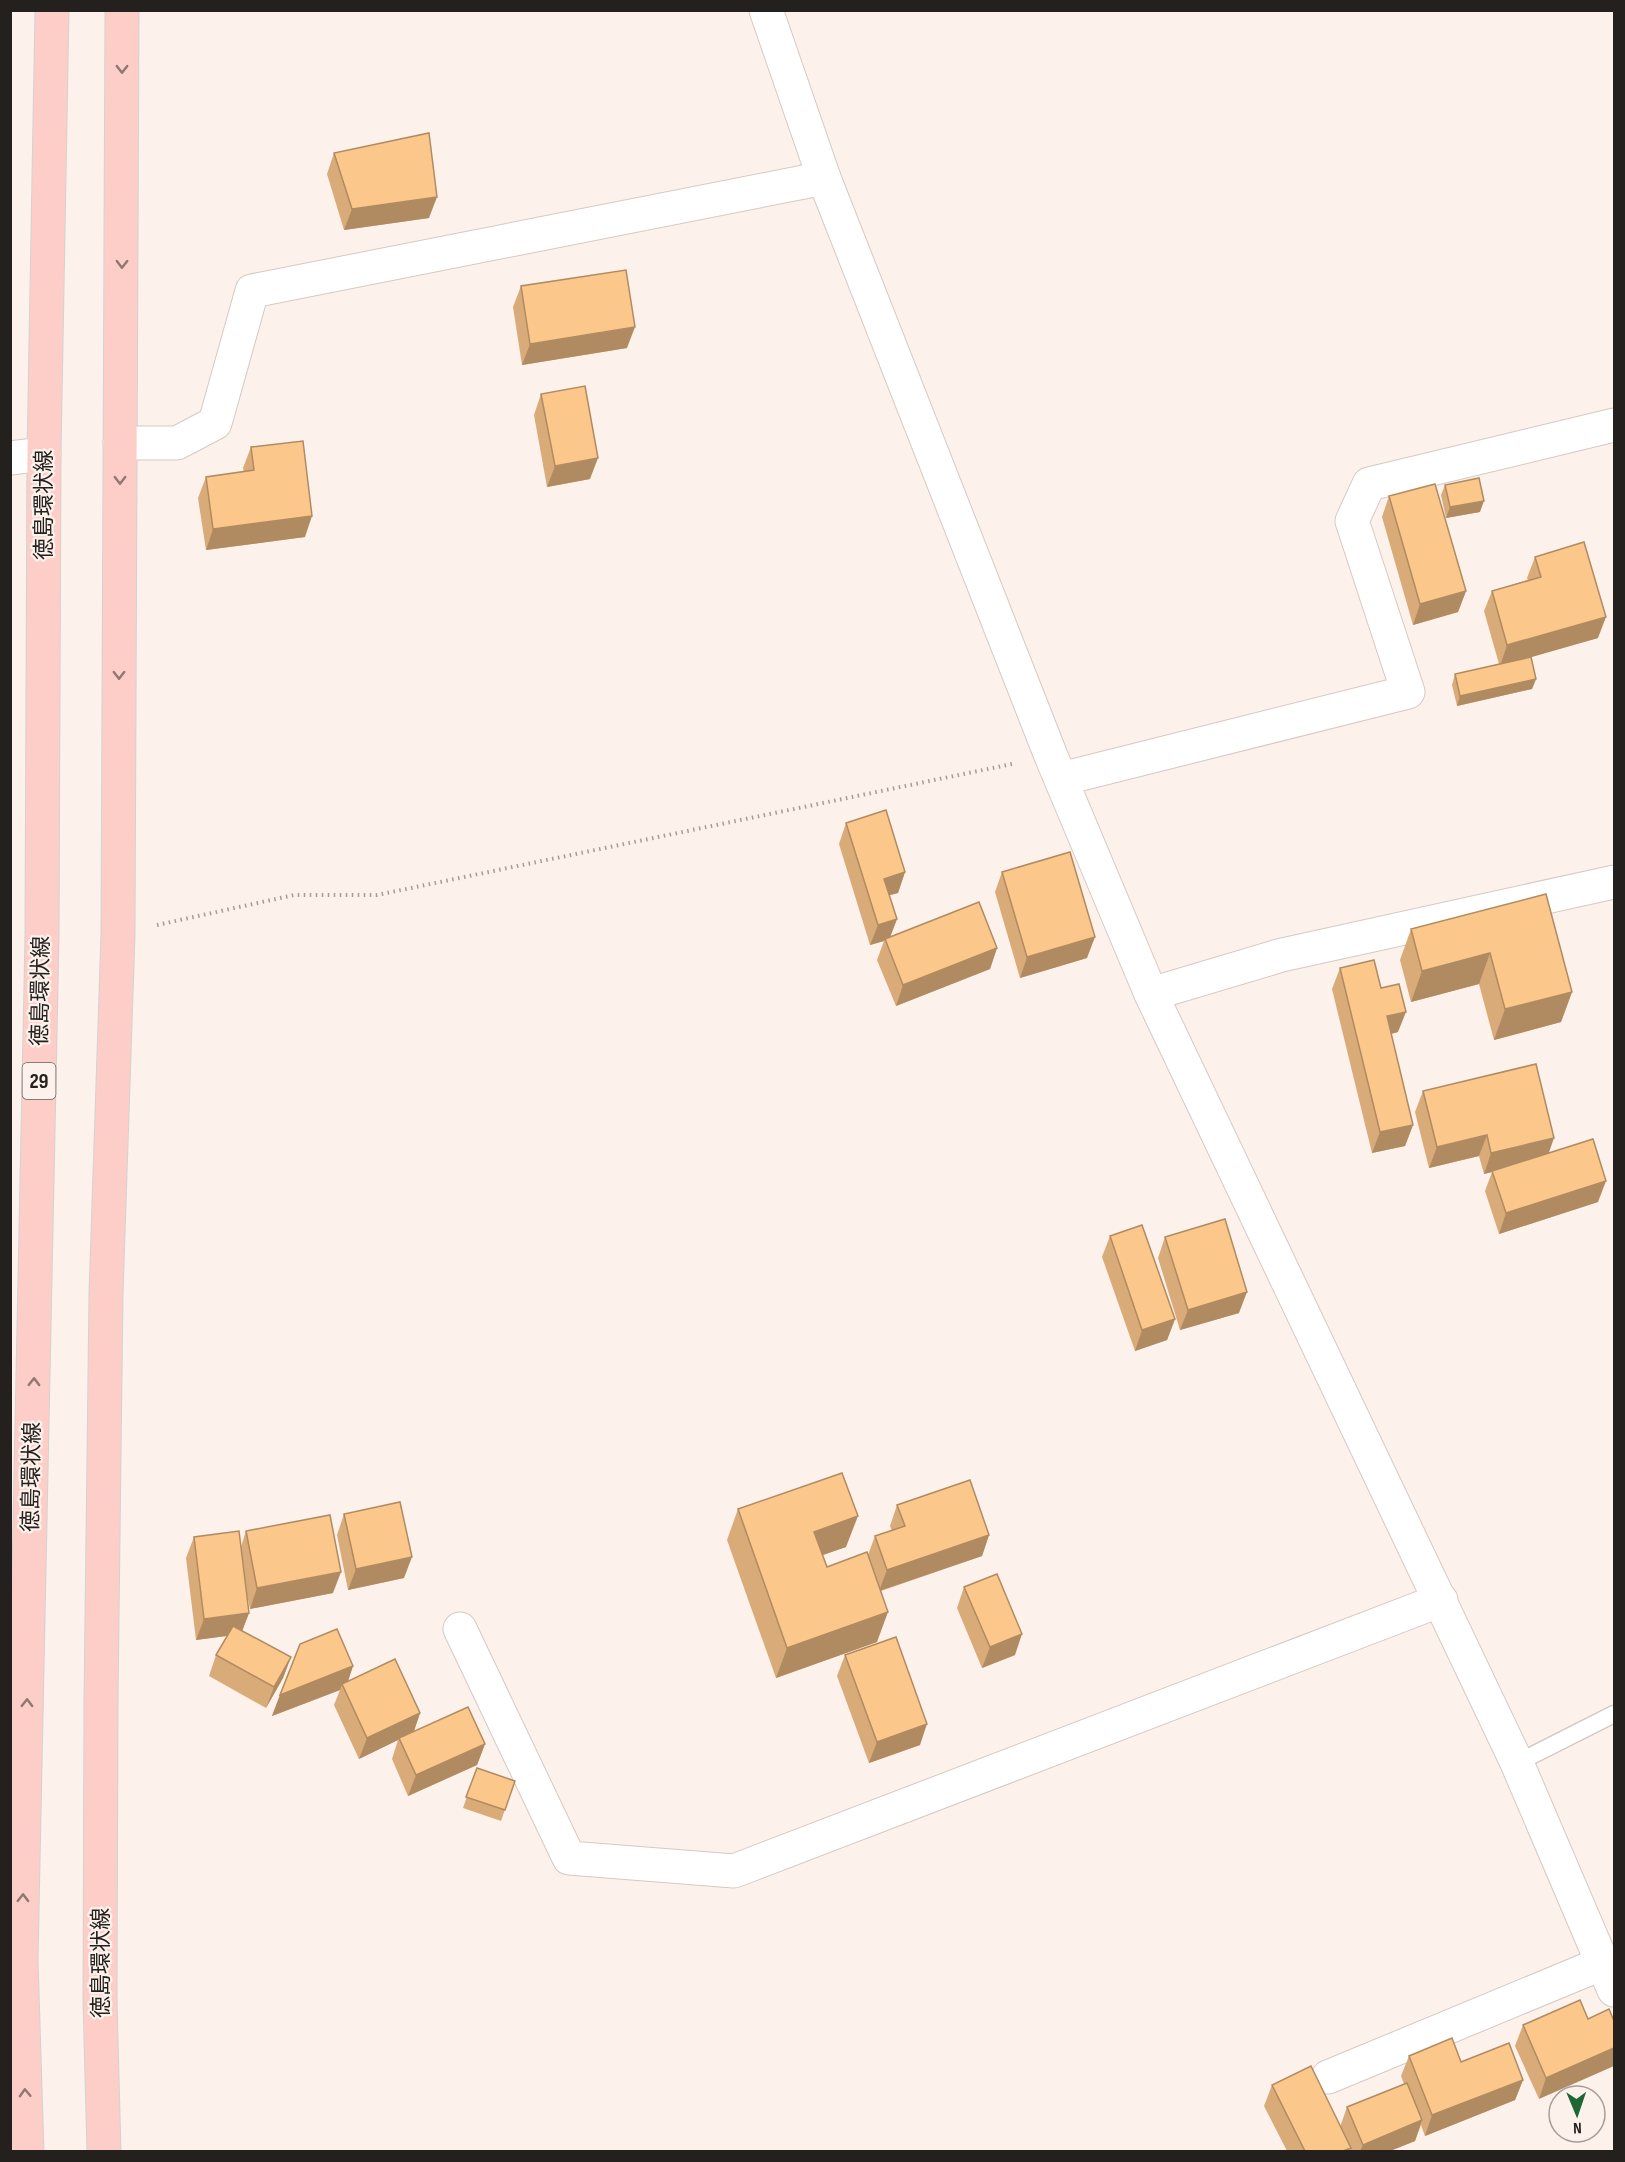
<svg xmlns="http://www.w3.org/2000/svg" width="1625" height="2162" font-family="'Sofia Sans Condensed','Noto Sans JP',sans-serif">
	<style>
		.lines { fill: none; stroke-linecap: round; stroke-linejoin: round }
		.lane-casing { stroke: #d5c9c3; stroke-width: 19 }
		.street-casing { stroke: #d5c9c3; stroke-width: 35 }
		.primary-casing { stroke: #d3d2d2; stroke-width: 35 }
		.path { stroke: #a49c97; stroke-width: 4; stroke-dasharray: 1.5 4.5; stroke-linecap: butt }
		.lane { stroke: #fff; stroke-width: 16 }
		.street { stroke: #fff; stroke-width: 33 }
		.primary { stroke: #fdcec7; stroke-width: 33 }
		.wall { fill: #d9ab78 }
		.shaded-wall { fill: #b08b61 }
		.building { fill: #fcc78b; stroke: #b08b61; stroke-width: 1.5 }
		.oneway { stroke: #907772 }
		.labels { text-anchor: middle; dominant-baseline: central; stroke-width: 4.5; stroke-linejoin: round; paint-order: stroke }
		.shield { fill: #fdf1eb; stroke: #655f5c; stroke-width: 1.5 }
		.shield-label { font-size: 21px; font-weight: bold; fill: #24201e }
		.street-label { font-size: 22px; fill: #24201e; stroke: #fdf1eb }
	</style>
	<rect width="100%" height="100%" fill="#fdf1eb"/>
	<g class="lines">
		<defs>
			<polyline id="lane" points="1517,1763 1614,1714"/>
			<g id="street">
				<polyline points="766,10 824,178 1051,756 1151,994 1517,1763 1614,1990"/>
				<polyline points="120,443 177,443 215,423 252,291 824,178"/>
				<polyline points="10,458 44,454"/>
				<polyline points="1061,779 1408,692 1352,521 1369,484 1614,425"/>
				<polyline points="1151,994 1282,955 1614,882"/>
				<polyline points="460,1629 569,1858 734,1871 1441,1600"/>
				<polyline points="1328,2077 1603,1963"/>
			</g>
			<g id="primary">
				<polyline points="27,2152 21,1960 42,937 44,454 52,10"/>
				<polyline points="104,2152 100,2001 101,1700 106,1294 118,934 122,10"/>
			</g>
		</defs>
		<use href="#lane" class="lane-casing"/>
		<use href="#street" class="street-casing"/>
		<use href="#primary" class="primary-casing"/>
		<polyline class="path" points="157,925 294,895 377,895 1012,764"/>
		<use href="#lane" class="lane"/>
		<use href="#street" class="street"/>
		<use href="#primary" class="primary"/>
	</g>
	<g class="wall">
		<polygon points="334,153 429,218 344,230 327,174"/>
		<polygon points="521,286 627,348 522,365 513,307"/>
		<polygon points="541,394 590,479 547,487 534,415"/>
		<polygon points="251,447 305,537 206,550 198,498 206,477 244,472 243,468"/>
		<polygon points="1445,485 1480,512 1446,518 1441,495"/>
		<polygon points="1389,496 1466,591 1458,612 1413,625 1382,517"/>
		<polygon points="1535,557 1598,638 1530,657 1536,679 1532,689 1457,706 1452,685 1455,674 1499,664 1484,611 1492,591 1528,580 1527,578"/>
		<polygon points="846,823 905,872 898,893 889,895 897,919 890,937 997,948 990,969 896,1006 877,960 884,941 870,945 839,844"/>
		<polygon points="1002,872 1087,958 1020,978 995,892"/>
		<polygon points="1546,894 1572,992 1561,1022 1494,1040 1479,984 1411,1002 1400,960 1411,929"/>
		<polygon points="1340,968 1381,988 1398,1032 1391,1034 1413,1125 1405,1146 1372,1153 1332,989"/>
		<polygon points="1423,1091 1549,1153 1598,1202 1499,1234 1485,1191 1492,1172 1484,1174 1479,1156 1429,1168 1415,1112"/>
		<polygon points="1110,1236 1175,1319 1167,1340 1135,1351 1102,1257"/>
		<polygon points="1165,1237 1239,1313 1180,1330 1158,1258"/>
		<polygon points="897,1505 989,1535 982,1556 881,1591 877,1642 776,1678 727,1540 738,1509 846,1547 822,1555 827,1567 868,1555 875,1536 892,1531 890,1526"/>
		<polygon points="344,1514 404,1578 348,1590 337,1535"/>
		<polygon points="246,1531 333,1593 250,1609 245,1586 249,1613 242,1631 291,1657 283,1678 266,1708 209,1676 216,1655 227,1636 196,1640 186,1558 194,1537 241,1547"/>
		<polygon points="964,1587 1015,1655 982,1668 957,1608"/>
		<polygon points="845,1655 920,1745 869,1763 837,1676"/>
		<polygon points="353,1666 348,1681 420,1713 414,1731 485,1744 477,1765 408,1796 392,1759 398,1740 359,1759 334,1705 340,1690 272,1716 280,1695"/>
		<polygon points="477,1768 515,1781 501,1821 463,1808"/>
		<polygon points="1580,2000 1539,2099 1515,2046 1523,2025"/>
		<polygon points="1409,2056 1461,2062 1523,2080 1515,2100 1425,2136 1421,2125 1415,2141 1390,2151 1287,2151 1264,2106 1272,2085 1340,2127 1347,2107 1404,2084 1401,2076"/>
	</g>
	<g class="shaded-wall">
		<polygon points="437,197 429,218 344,230 352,209"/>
		<polygon points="635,327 627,348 522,365 530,344"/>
		<polygon points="598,458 590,479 547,487 555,466"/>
		<polygon points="1484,501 1480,512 1446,518 1450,507"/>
		<polygon points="312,516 305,537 206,550 213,529"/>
		<polygon points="1466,591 1458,612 1413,625 1420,604"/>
		<polygon points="1606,617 1598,638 1500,666 1507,645"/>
		<polygon points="1536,679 1532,689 1457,706 1460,696"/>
		<polygon points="905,872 898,893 876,899 884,879"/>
		<polygon points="897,919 889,940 885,939 884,941 870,945 878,925"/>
		<polygon points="1095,937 1087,958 1020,978 1027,957"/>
		<polygon points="997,948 990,969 896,1006 903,985"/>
		<polygon points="1490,953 1479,984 1411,1002 1422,971"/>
		<polygon points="1572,992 1561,1022 1494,1040 1505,1009"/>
		<polygon points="1406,1012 1398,1032 1379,1037 1387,1016"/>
		<polygon points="1413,1125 1405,1146 1372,1153 1380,1132"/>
		<polygon points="1487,1135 1479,1156 1429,1168 1437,1147"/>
		<polygon points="1554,1138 1547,1158 1484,1174 1491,1153"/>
		<polygon points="1606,1181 1598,1202 1499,1234 1506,1213"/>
		<polygon points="1247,1292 1239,1313 1180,1330 1188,1310"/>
		<polygon points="1175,1319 1167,1340 1135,1351 1142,1330"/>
		<polygon points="858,1516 846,1547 803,1562 814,1532"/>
		<polygon points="989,1535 982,1556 879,1591 887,1570"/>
		<polygon points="412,1557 404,1578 348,1590 356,1569"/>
		<polygon points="341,1572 333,1593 250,1609 257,1588"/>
		<polygon points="888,1612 877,1642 776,1678 787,1648"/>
		<polygon points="249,1613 241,1634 196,1640 204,1619"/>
		<polygon points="1022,1634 1015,1655 982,1668 990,1647"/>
		<polygon points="291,1657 283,1678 266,1708 274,1687"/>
		<polygon points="353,1666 346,1687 342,1684 340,1690 272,1716 280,1695"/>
		<polygon points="420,1713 413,1734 399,1738 398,1740 359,1759 367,1738"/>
		<polygon points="927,1724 920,1745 869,1763 877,1742"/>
		<polygon points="485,1744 477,1765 408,1796 416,1775"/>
		<polygon points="1614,2048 1614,2066 1539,2099 1546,2078"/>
		<polygon points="1523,2080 1515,2100 1425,2136 1432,2115"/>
		<polygon points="1422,2120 1415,2141 1390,2151 1360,2151 1363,2145"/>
	</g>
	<g class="building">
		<polygon points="429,133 437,197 352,209 334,153"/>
		<polygon points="626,270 635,327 530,344 521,286"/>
		<polygon points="585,386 598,458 555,466 541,394"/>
		<polygon points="303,441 312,516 213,529 206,477 254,470 251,447"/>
		<polygon points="1479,478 1484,501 1450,507 1445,485"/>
		<polygon points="1435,484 1466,591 1420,604 1389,496"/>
		<polygon points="1584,542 1606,617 1507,645 1492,591 1541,577 1535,557"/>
		<polygon points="1531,657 1536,679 1460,696 1455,674"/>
		<polygon points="886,810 905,872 884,879 897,919 878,925 846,823"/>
		<polygon points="1070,852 1095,937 1027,957 1002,872"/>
		<polygon points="1546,894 1572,992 1505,1009 1490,953 1422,971 1411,929"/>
		<polygon points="979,902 997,948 903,985 885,939"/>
		<polygon points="1374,960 1381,988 1399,984 1406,1012 1387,1016 1413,1125 1380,1132 1340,968"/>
		<polygon points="1536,1064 1554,1138 1491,1153 1487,1135 1437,1147 1423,1091"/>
		<polygon points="1593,1139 1606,1181 1506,1213 1492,1171"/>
		<polygon points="1225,1219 1247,1292 1188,1310 1165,1237"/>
		<polygon points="1142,1225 1175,1319 1142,1330 1110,1236"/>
		<polygon points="842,1473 858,1516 814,1532 827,1567 867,1552 888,1612 787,1648 738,1509"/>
		<polygon points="970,1480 989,1535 887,1570 875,1536 905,1526 897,1505"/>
		<polygon points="400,1502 412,1557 356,1569 344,1514"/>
		<polygon points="330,1515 341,1572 257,1588 246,1531"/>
		<polygon points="239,1531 249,1613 204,1619 194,1537"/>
		<polygon points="997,1574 1022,1634 990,1647 964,1587"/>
		<polygon points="233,1626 291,1657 274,1687 216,1655"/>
		<polygon points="337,1629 353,1666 280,1695 300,1644"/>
		<polygon points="896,1637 927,1724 877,1742 845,1655"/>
		<polygon points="395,1659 420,1713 367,1738 342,1684"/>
		<polygon points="468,1707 485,1744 416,1775 399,1738"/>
		<polygon points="477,1768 515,1781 505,1810 466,1797"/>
		<polygon points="1580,2000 1588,2019 1609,2009 1614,2021 1614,2048 1546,2078 1523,2025"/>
		<polygon points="1452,2038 1461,2062 1509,2043 1523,2080 1432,2115 1409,2056"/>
		<polygon points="1311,2066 1351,2148 1343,2151 1305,2151 1272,2085"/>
		<polygon points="1407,2083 1422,2120 1363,2145 1347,2107"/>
	</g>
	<defs><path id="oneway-chevron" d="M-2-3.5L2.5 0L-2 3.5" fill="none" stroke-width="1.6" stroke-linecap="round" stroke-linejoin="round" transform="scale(1.5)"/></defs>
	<g class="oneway">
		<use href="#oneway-chevron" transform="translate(122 69) rotate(90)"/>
		<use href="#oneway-chevron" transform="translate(122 264) rotate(91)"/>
		<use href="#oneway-chevron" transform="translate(120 480) rotate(90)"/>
		<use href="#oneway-chevron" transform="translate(119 675) rotate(90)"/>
		<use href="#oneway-chevron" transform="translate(34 1382) rotate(-89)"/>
		<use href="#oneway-chevron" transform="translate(27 1703) rotate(-89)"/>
		<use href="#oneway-chevron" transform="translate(23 1898) rotate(-89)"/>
		<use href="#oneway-chevron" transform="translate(25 2093) rotate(-92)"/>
	</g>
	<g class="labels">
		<rect class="shield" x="22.5" y="1063" width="33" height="36" rx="4.5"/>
		<g class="shield-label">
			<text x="39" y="1081">29</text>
		</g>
		<g class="street-label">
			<text transform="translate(44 505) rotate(-90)">徳島環状線</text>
			<text transform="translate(41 991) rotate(-89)">徳島環状線</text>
			<text transform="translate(32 1477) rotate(-89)">徳島環状線</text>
			<text transform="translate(101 1963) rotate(-90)">徳島環状線</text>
		</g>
	</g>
	<rect width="1625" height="2162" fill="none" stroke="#24201e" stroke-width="24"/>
	<g transform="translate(1577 2114) rotate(178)"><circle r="28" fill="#fdf1eb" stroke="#a69d99" stroke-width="1.5"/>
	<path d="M0-4.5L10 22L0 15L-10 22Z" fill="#1e6633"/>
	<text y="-9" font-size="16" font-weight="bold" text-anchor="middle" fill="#24201e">N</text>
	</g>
</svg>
